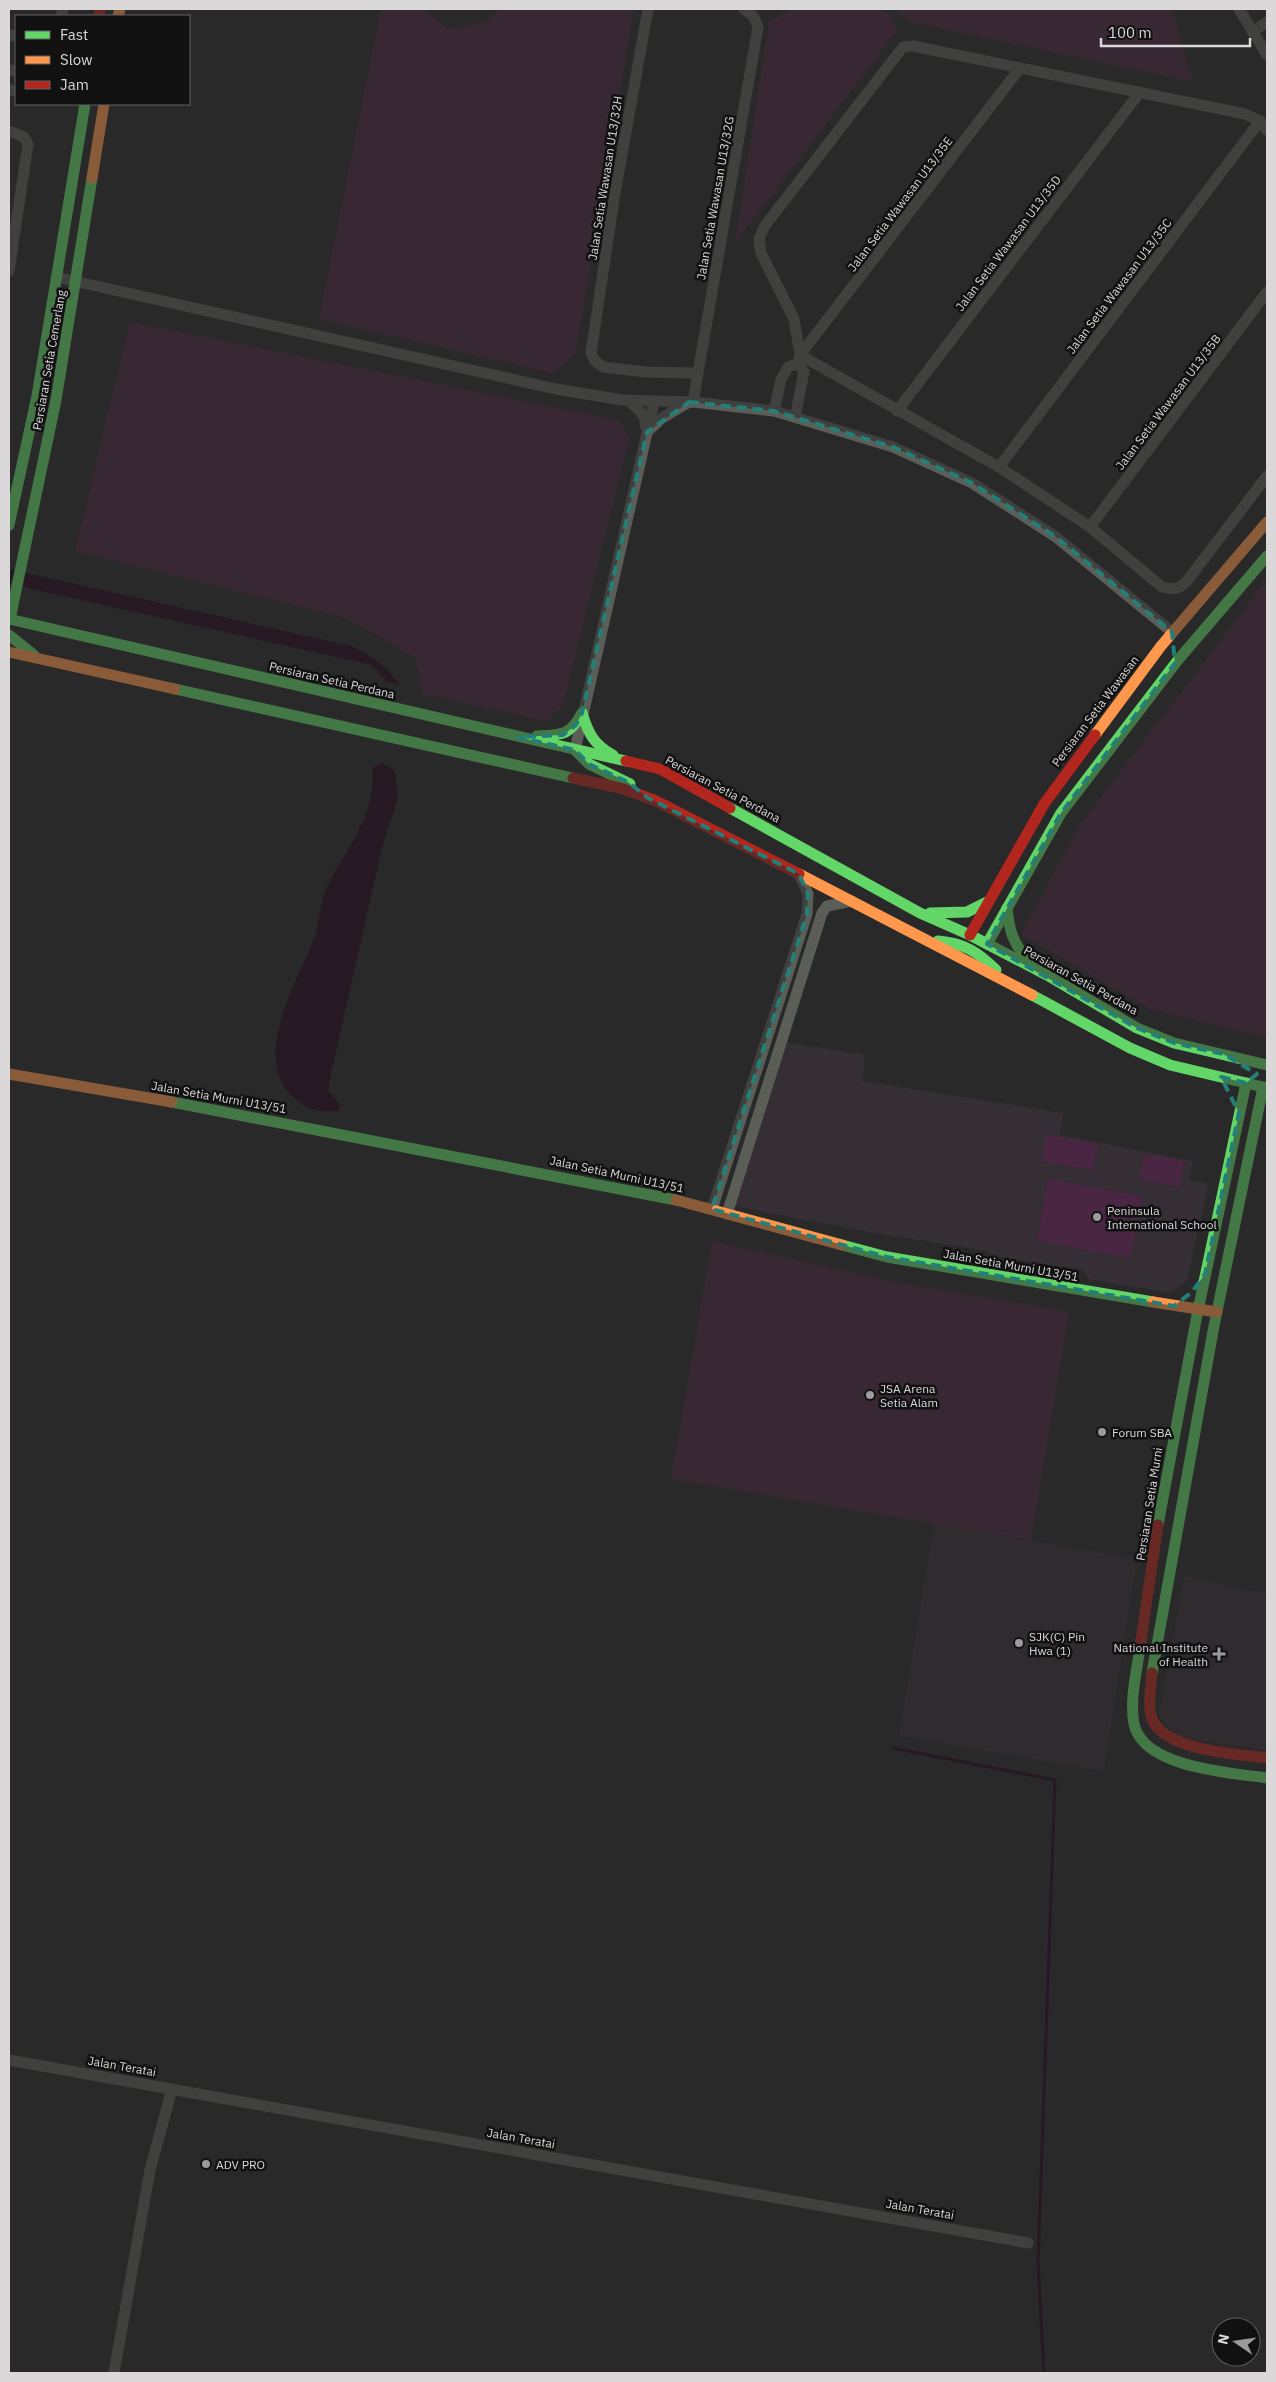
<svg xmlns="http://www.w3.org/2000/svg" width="1276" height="2382" font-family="'IBM Plex Sans',sans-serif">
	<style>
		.built { fill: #352e34 }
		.green { fill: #492641 }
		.water { fill: #24051e }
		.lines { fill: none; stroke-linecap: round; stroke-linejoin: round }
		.stream { stroke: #24051e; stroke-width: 3 }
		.street { stroke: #5b5e57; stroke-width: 11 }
		.fast { stroke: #63d668; stroke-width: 11 }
		.slow { stroke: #ff974d; stroke-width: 11 }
		.jam { stroke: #b3261e; stroke-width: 11 }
		.marked { fill: none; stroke: #238079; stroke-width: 4; stroke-dasharray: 10 6; stroke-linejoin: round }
		.poi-dot { fill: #9c9b9c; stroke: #121112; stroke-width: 2 }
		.labels { text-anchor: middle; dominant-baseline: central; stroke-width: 5; stroke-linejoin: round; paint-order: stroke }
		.street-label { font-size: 12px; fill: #dad8d9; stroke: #121112 }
		.poi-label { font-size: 12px; fill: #dad8d9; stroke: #121112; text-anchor: start }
	</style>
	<rect width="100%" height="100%" fill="#2a292a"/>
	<g class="built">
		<polygon points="786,1042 865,1055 862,1081 1063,1113 1060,1135 1193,1161 1189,1180 1208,1184 1187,1281 1170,1293 1088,1279 1083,1270 990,1256 988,1251 869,1232 734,1206"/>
		<polygon points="934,1524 1137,1559 1104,1771 899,1736"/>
		<polygon points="1184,1576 1267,1594 1267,1750 1177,1738 1159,1714"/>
	</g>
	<g class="green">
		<polygon points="381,9 424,9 448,29 487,22 499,9 634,9 575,355 552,373 319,319"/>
		<polygon points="786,9 875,9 891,14 897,31 735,243 769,22 788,12"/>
		<polygon points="893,9 1172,9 1193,82 911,22"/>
		<polygon points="130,322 618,420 629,437 563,706 546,721 423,694 415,658 349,619 75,551"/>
		<polygon points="1267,580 1267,1038 1149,1009 1021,934 1080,825"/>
		<polygon points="1046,1134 1098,1144 1093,1170 1041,1161"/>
		<polygon points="1144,1154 1184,1161 1180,1187 1140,1180"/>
		<polygon points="1048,1179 1142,1196 1131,1258 1037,1241"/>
		<polygon points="712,1241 889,1281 1069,1312 1031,1540 671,1479"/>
	</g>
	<g class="water">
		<path d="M9 569 351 646C371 655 387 667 400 685L386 681 372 665 9 584Z"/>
		<path d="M382 763 395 771 398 797 381 852 331 1074 328 1090 340 1104 339 1111C331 1111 323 1112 316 1110 304 1107 296 1101 288 1092 254 1052 298 980 314 938 320 923 319 905 326 890 345 847 377 819 372 768Z"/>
	</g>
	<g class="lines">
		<polyline class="stream" points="893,1748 1055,1780 1038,2263 1044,2373"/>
		<g class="street">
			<polyline points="648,9 614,199 591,353 595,361 603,367 646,372 697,373"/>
			<polyline points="1239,9 1267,55"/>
			<polyline points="61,16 63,9"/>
			<polyline points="1252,32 1267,22"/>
			<polyline points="9,35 16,36"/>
			<polyline points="9,70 16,71"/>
			<polyline points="9,90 16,91"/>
			<polyline points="9,131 24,137 28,144 9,271"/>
			<polyline points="56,277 556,389 622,400 693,402 774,411 893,447 972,483 1056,537 1172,632"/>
			<path d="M800 355 999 467 1090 527 1162 587C1173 590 1179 589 1187 581L1267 476"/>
			<polyline points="800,355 1020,68"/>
			<polyline points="629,400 644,416 646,428"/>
			<polyline points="693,402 758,27 753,16 744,9"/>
			<polyline points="774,411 781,380 788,367 798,363"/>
			<polyline points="897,411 1140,92"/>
			<polyline points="795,417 804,372 798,363 800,355 794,319 761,253 759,239 764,227 903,47 913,46 1245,114 1260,121 1267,130"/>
			<polyline points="647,432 662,418 689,402"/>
			<polyline points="999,467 1260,121"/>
			<polyline points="1090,527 1267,292"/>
			<polyline points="575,750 654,402"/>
			<polyline points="712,1209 807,914 808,894 799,874"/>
			<polyline points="727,1214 822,913 827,906 852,901"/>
			<polyline points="9,2060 1028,2243"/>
			<polyline points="114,2373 150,2170 172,2089"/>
		</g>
		<g class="fast">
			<polyline points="9,525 37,396 85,104"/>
			<polyline points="9,619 626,761"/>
			<polyline points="10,619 56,400 92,178"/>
			<polyline points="9,635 34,655"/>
			<polyline points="175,689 573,778"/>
			<path d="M582 713C588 733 594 745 613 755"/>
			<path d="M537 736C561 735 570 736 582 713"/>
			<polyline points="575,750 589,764 630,784"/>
			<polyline points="730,808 920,913 970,935 1047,975 1137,1028 1174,1043 1267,1065"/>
			<path d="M1007 908C1009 929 1013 946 1030 961"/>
			<polyline points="930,913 967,912 987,902"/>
			<path d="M938 941C964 943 978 952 996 970"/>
			<polyline points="987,944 1061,813 1178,660 1267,556"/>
			<polyline points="1032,995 1130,1048 1170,1065 1267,1088"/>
			<polyline points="172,1102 676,1200"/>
			<polyline points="842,1245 887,1257 1153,1302"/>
			<polyline points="1158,1525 1197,1315 1246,1083"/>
			<path d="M1141 1640C1138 1667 1129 1698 1134 1724 1143 1768 1232 1773 1267 1778"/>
			<polyline points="1152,1673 1213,1331 1263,1087"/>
		</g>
		<g class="slow">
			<polyline points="118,16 120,9"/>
			<polyline points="92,178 104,104"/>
			<polyline points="9,652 175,689"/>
			<polyline points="1095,735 1161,646 1267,522"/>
			<polyline points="799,874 1032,995"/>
			<polyline points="9,1074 172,1102"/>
			<polyline points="676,1200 842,1245"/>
			<polyline points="1153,1302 1217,1312"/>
		</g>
		<g class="jam">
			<polyline points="99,16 100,9"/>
			<polyline points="626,761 660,769 730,808"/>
			<polyline points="573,778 620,788 654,800 799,874"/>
			<polyline points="970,935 1044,804 1095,735"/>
			<polyline points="1141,1640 1158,1525"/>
			<path d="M1152 1673C1151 1688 1146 1710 1154 1723 1171 1751 1237 1754 1267 1758"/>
		</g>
	</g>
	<path d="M0 0H1276V2382H0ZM689 402 774 411 893 447 972 483 1056 537 1172 632 1175 663 1061 813 987 944 1137 1028 1174 1043 1223 1054 1257 1074 1246 1083 1221 1077 1239 1113 1205 1274 1192 1292 1174 1306 887 1257 712 1209 807 914 808 894 799 874 648 798 628 782 589 764 575 750 518 737 563 735 576 725 582 713 647 432Z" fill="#2a292a" fill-opacity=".55" fill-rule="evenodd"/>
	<path class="marked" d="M689 402 774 411 893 447 972 483 1056 537 1172 632 1175 663 1061 813 987 944 1137 1028 1174 1043 1223 1054 1257 1074 1246 1083 1221 1077 1239 1113 1205 1274 1192 1292 1174 1306 887 1257 712 1209 807 914 808 894 799 874 648 798 628 782 589 764 575 750 518 737 563 735 576 725 582 713 647 432Z"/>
	<g class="poi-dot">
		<circle cx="1097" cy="1217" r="5"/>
		<circle cx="870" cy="1395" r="5"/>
		<circle cx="1102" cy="1432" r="5"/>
		<circle cx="1019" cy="1643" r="5"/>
		<path d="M1216.5 1646.5h5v5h5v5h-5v5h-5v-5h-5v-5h5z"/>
		<circle cx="206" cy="2164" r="5"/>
	</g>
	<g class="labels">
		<g class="street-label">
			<text transform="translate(605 178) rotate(-81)">Jalan Setia Wawasan U13/32H</text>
			<text transform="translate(715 198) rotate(-80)">Jalan Setia Wawasan U13/32G</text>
			<text transform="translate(900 204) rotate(-53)">Jalan Setia Wawasan U13/35E</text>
			<text transform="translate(1008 243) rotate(-53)">Jalan Setia Wawasan U13/35D</text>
			<text transform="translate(1119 286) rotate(-53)">Jalan Setia Wawasan U13/35C</text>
			<text transform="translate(49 360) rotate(-80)">Persiaran Setia Cemerlang</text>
			<text transform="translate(1168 402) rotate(-53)">Jalan Setia Wawasan U13/35B</text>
			<text transform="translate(332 680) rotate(13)">Persiaran Setia Perdana</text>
			<text transform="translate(1095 711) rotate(-53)">Persiaran Setia Wawasan</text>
			<text transform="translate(723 789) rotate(28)">Persiaran Setia Perdana</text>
			<text transform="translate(1081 980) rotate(29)">Persiaran Setia Perdana</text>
			<text transform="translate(219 1097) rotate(10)">Jalan Setia Murni U13/51</text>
			<text transform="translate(617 1174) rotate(12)">Jalan Setia Murni U13/51</text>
			<text transform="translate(1011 1265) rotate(10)">Jalan Setia Murni U13/51</text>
			<text transform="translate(1149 1504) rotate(-81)">Persiaran Setia Murni</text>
			<text transform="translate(122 2066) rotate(10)">Jalan Teratai</text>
			<text transform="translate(521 2138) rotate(10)">Jalan Teratai</text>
			<text transform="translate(920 2209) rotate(10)">Jalan Teratai</text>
		</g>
		<g class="poi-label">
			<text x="1107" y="1210">Peninsula<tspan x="1107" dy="14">International School</tspan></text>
			<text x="880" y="1388">JSA Arena<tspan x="880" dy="14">Setia Alam</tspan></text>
			<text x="1112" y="1432">Forum SBA</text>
			<text x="1029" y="1636">SJK(C) Pin<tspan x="1029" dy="14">Hwa (1)</tspan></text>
			<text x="1208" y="1647" text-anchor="end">National Institute<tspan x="1208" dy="14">of Health</tspan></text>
			<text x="216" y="2164">ADV PRO</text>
		</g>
	</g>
	<rect width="1276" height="2382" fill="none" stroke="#dad8d9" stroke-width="20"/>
	<rect x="15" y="15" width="175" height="90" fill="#121112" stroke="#626162"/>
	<rect x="25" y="31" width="25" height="8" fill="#63d668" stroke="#626162"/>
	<text x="60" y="40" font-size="15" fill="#dad8d9">Fast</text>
	<rect x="25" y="56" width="25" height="8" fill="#ff974d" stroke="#626162"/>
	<text x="60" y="65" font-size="15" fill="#dad8d9">Slow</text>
	<rect x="25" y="81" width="25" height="8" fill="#b3261e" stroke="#626162"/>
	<text x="60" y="90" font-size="15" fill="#dad8d9">Jam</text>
	<g transform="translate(1236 2342) rotate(283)"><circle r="24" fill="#121112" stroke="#626162"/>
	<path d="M0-4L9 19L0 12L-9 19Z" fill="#9c9b9c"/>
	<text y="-8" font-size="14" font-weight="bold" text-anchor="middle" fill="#dad8d9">N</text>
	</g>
	<path d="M1101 38v8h149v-8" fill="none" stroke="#dad8d9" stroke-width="2.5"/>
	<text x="1108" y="38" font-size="15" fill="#dad8d9" stroke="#121112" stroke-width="4" paint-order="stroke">100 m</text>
</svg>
